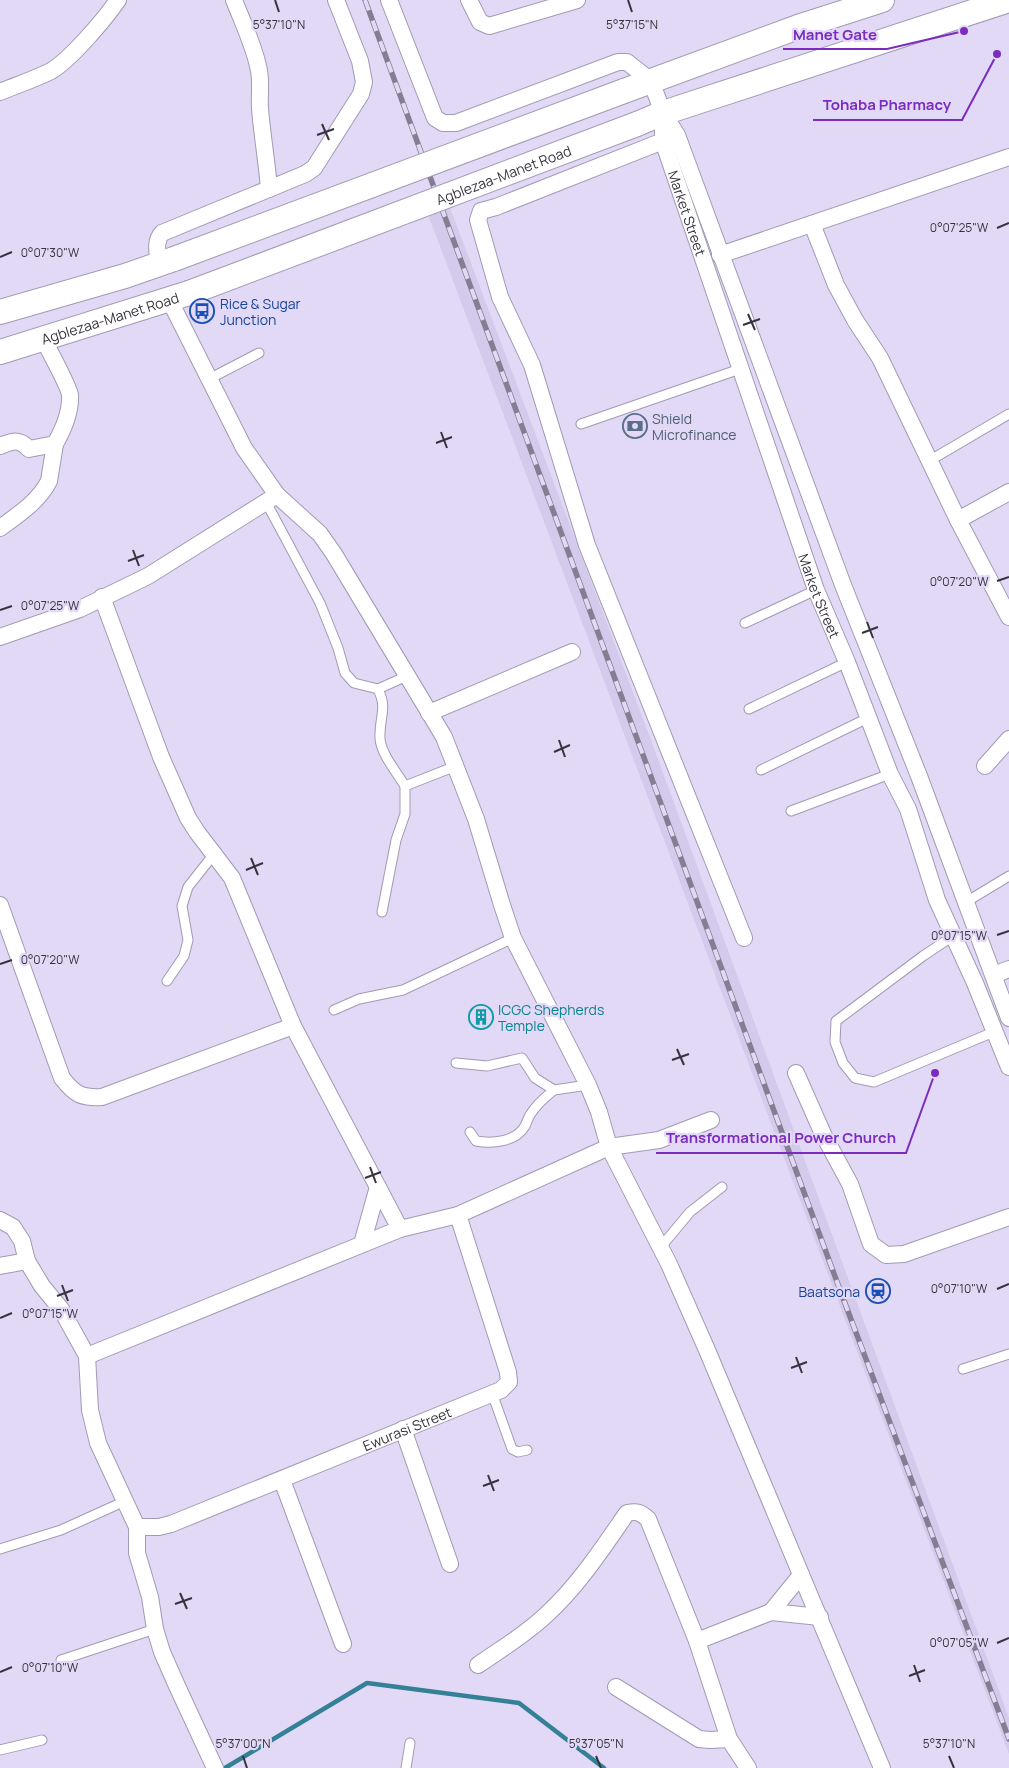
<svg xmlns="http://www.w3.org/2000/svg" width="1009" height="1768" font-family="Manrope,sans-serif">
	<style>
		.built { fill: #d3caec }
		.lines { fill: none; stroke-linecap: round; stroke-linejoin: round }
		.stream { stroke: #348096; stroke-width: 4.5 }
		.service-casing { stroke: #a29ab4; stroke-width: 11 }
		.minor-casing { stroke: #a29ab4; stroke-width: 18 }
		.secondary-casing { stroke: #a29ab4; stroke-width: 26 }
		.service { stroke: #fff; stroke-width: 9 }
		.minor { stroke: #fff; stroke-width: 16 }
		.secondary { stroke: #fff; stroke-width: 24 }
		.rail-casing { stroke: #857e92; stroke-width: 5.5 }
		.rail { stroke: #e2d9f6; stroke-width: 4; stroke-dasharray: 11; stroke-linecap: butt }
		.secondary-bridge-casing { stroke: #a29ab4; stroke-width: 26; stroke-linecap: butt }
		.secondary-bridge { stroke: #fff; stroke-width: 24 }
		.ticks { fill: none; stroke: #37333e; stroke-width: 2 }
		.labels { text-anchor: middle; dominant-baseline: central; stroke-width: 4.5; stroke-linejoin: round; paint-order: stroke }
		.street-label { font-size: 14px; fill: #37333e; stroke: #e2d9f6 }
		.transit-label { font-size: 14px; fill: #164399; stroke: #e2d9f6; text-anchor: start }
		.service-label { font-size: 14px; fill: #4e5e75; stroke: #e2d9f6; text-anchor: start }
		.culture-label { font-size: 14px; fill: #0d838f; stroke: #e2d9f6; text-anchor: start }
		.ticks-label { font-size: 12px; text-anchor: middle; fill: #37333e; stroke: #e2d9f6; stroke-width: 4.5; stroke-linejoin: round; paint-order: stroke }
		.leader { fill: none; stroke: #7b2cbf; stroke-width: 2 }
		.callout-dot { fill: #7b2cbf; stroke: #e2d9f6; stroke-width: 2 }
		.callout-label { font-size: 15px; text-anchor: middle; font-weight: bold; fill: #7b2cbf; stroke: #e2d9f6; stroke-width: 4.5; stroke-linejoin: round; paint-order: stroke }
	</style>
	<rect width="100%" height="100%" fill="#e2d9f6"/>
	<polygon class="built" points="449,205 651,740 1009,1718 1009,1754 429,217"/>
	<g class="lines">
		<polyline class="stream" points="225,1768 367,1683 519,1703 604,1768"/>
		<defs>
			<g id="service">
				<polyline points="209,379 259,353"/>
				<polyline points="581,424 740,369"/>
				<polyline points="929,461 1009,414"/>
				<polyline points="266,502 320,603 338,648 345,673 354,683 378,689 407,676"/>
				<polyline points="745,623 816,590"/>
				<path d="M378 689C388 710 379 716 380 738 380 752 397 773 405 786"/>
				<polyline points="749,709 847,662"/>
				<polyline points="761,770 868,718"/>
				<polyline points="791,811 890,774"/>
				<polyline points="966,902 1009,876"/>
				<polyline points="382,912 396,840 405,814 405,786 456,766"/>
				<polyline points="953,936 923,956 836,1021 835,1042 843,1063 855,1078 874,1082 996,1031"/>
				<polyline points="167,981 184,956 188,940 182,906 188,887 214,854"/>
				<polyline points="334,1010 359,999 403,990 513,938"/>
				<polyline points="456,1063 487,1066 522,1058 535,1078 554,1090 588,1085"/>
				<path d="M470 1132 476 1141C492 1144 516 1142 525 1126 527 1122 528 1118 530 1115 536 1105 545 1097 554 1090"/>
				<polyline points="660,1248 690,1212 722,1187"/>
				<polyline points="963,1369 1009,1354"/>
				<polyline points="492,1393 512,1449 518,1452 527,1450"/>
				<polyline points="0,1549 61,1530 125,1501"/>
				<polyline points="61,1660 155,1629"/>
				<polyline points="0,1750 42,1740"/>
				<polyline points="406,1768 410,1743"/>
			</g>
			<g id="minor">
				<path d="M234 0C242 21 253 43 258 66 262 80 259 94 260 108 262 135 267 162 269 189"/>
				<polyline points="389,0 435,118 443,123 456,123 618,62 627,62 651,81 663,113 677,135 843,585 919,776 1009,1018"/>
				<polyline points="469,0 480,22 489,26 577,0"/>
				<path d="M0 92C17 85 35 79 51 71 71 59 104 20 118 0"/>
				<path id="s1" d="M663 113V141L816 590 847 662 890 774 908 809 937 900 975 983 1009 1067"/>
				<polyline points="663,141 496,207 481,211 478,220 500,297 532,365 587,545 744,938"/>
				<polyline points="812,224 836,285 855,320 880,358 958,520 1009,617"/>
				<polyline points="720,255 1009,157"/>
				<path d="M159 265C158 254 154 242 162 233L305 174 314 168 361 94 364 82 360 61 336 0"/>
				<polyline points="169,299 244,448 277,495 320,534 334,554 444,737 476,819 502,905 513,938 588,1085 599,1112 609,1147 669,1264 707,1350 882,1768"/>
				<path d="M0 446C12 441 19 438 29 449L55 444C63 430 71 411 70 395 69 386 48 349 43 338"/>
				<polyline points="958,520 1009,492"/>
				<path d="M0 528C18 515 39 501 49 481L55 444"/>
				<polyline points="102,597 161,757 188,818 197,832 232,878 293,1026 400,1229"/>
				<polyline points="0,637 80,609 148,576 277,495"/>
				<polyline points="429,713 572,652"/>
				<polyline points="985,766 1009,739"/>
				<path d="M0 905 62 1078C75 1095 82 1098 102 1097L293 1026"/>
				<polyline points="994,975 1009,969"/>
				<polyline points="796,1073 823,1134 850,1184 871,1244 886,1255 904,1254 1009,1217"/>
				<polyline points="0,1220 13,1227 22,1241 27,1261 42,1286 61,1309 87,1356 90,1410 98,1443 137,1527 137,1553 150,1597 155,1629 162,1652 177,1686 215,1768"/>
				<polyline points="362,1244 378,1187"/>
				<polyline points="0,1266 27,1261"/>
				<polyline points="87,1356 400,1229 458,1215 609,1147 659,1140 711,1120"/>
				<polyline points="403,1429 450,1564"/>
				<polyline points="282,1480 343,1644"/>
				<path id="s2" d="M137 1527H159L171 1524 501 1390 509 1382 508 1372 458 1215"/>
				<polyline points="771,1612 801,1575"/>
				<polyline points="697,1641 771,1612 820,1617"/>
				<path d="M478 1665C501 1649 525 1635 546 1615 578 1586 602 1549 627 1513 637 1511 640 1512 648 1519L697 1641 729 1739 748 1768"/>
				<polyline points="616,1687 699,1739 710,1740 729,1739"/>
			</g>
			<g id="secondary">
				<polyline points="624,91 798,27 882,0"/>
				<polyline points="637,124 663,113 1009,0"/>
				<polyline points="0,312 125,276 174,259"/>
				<path id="s3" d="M0 352 189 293"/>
			</g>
		</defs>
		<use href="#service" class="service-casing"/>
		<use href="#minor" class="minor-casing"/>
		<use href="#secondary" class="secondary-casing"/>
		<use href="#service" class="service"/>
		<use href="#minor" class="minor"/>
		<use href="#secondary" class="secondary"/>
		<defs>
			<polyline id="rail" points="365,0 840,1290 1009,1739"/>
		</defs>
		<use href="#rail" class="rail-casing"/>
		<use href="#rail" class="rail"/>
		<defs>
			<g id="secondary-bridge">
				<polyline points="174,259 624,91"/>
				<path id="s4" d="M189 293 637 124"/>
			</g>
		</defs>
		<use href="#secondary-bridge" class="secondary-bridge-casing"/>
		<use href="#secondary-bridge" class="secondary-bridge"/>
	</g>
	<path class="ticks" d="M275 0 279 12M628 0 632 12M322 124 329 140M317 135 334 129M997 228 1009 223M0 257 12 252M748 314 755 330M743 325 760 319M441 432 447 448M436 443 452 437M133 550 139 566M128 561 144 555M997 581 1009 577M0 610 12 606M867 622 873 638M862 633 878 627M559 740 565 757M554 752 570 745M251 858 258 875M246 870 263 863M997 935 1009 931M0 964 12 960M677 1049 684 1065M672 1060 689 1054M370 1167 376 1183M365 1178 381 1172M62 1285 68 1301M997 1289 1009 1284M57 1296 73 1290M0 1318 12 1313M796 1357 802 1373M791 1368 807 1362M488 1475 494 1491M483 1486 499 1480M180 1593 187 1609M175 1604 192 1598M997 1643 1009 1638M914 1665 920 1682M0 1672 12 1667M909 1676 925 1670M243 1756 247 1768M596 1756 601 1768M949 1756 954 1768"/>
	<defs>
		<symbol id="bus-ring" viewBox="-11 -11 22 22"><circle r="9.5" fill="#e2d9f6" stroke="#1a4fb4" stroke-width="1.5"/><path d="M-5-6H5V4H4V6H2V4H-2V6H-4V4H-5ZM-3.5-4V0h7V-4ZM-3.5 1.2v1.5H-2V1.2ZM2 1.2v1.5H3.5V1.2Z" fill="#1a4fb4"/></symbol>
		<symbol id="bank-ring" viewBox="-11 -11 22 22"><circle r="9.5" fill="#e2d9f6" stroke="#5c6f8a" stroke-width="1.5"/><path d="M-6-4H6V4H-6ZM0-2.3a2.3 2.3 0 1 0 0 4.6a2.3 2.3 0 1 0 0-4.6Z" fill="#5c6f8a"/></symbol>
		<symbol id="building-ring" viewBox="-11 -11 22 22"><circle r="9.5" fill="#e2d9f6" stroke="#0f9aa8" stroke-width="1.5"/><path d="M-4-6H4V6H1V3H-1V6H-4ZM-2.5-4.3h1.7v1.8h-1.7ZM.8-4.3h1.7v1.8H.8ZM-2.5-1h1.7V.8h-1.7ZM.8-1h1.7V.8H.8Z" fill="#0f9aa8"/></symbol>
		<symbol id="station-ring" viewBox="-11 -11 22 22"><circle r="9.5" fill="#e2d9f6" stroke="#1a4fb4" stroke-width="1.5"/><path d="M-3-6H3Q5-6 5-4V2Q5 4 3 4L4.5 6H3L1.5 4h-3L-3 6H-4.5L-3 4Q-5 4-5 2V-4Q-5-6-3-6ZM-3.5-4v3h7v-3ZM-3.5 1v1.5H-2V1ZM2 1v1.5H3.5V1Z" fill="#1a4fb4"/></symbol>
	</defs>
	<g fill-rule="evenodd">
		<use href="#bus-ring" x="188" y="297" width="28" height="28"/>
		<use href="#bank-ring" x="621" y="412" width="28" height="28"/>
		<use href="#building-ring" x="467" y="1003" width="28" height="28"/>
		<use href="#station-ring" x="864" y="1277" width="28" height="28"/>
	</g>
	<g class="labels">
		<g class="street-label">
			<text stroke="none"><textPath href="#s4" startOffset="336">Agblezaa-Manet Road</textPath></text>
			<text stroke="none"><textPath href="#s1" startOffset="104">Market Street</textPath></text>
			<text stroke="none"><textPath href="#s3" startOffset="115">Agblezaa-Manet Road</textPath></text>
			<text stroke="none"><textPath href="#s1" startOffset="509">Market Street</textPath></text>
			<text stroke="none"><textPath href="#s2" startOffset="289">Ewurasi Street</textPath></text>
		</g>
		<g class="transit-label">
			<text x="220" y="303">Rice &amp; Sugar<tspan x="220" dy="16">Junction</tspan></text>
			<text x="860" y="1291" text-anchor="end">Baatsona</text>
		</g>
		<g class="service-label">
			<text x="652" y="418">Shield<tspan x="652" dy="16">Microfinance</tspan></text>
		</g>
		<g class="culture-label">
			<text x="498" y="1009">ICGC Shepherds<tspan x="498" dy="16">Temple</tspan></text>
		</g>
	</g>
	<g class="ticks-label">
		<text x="279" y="29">5°37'10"N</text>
		<text x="632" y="29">5°37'15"N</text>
		<text x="959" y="232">0°07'25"W</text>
		<text x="50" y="257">0°07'30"W</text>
		<text x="959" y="586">0°07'20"W</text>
		<text x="50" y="610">0°07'25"W</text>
		<text x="959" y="940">0°07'15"W</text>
		<text x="50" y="964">0°07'20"W</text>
		<text x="959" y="1293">0°07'10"W</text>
		<text x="50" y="1318">0°07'15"W</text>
		<text x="959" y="1647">0°07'05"W</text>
		<text x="50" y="1672">0°07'10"W</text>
		<text x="243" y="1748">5°37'00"N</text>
		<text x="596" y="1748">5°37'05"N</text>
		<text x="949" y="1748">5°37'10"N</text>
	</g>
	<path class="leader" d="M964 31L887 49H783M997 54L962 120H813M935 1073L906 1153H656"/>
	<g class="callout-dot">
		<circle cx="964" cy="31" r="5"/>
		<circle cx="997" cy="54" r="5"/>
		<circle cx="935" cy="1073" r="5"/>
	</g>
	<g class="callout-label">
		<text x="835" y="40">Manet Gate</text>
		<text x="887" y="110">Tohaba Pharmacy</text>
		<text x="781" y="1143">Transformational Power Church</text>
	</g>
</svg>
